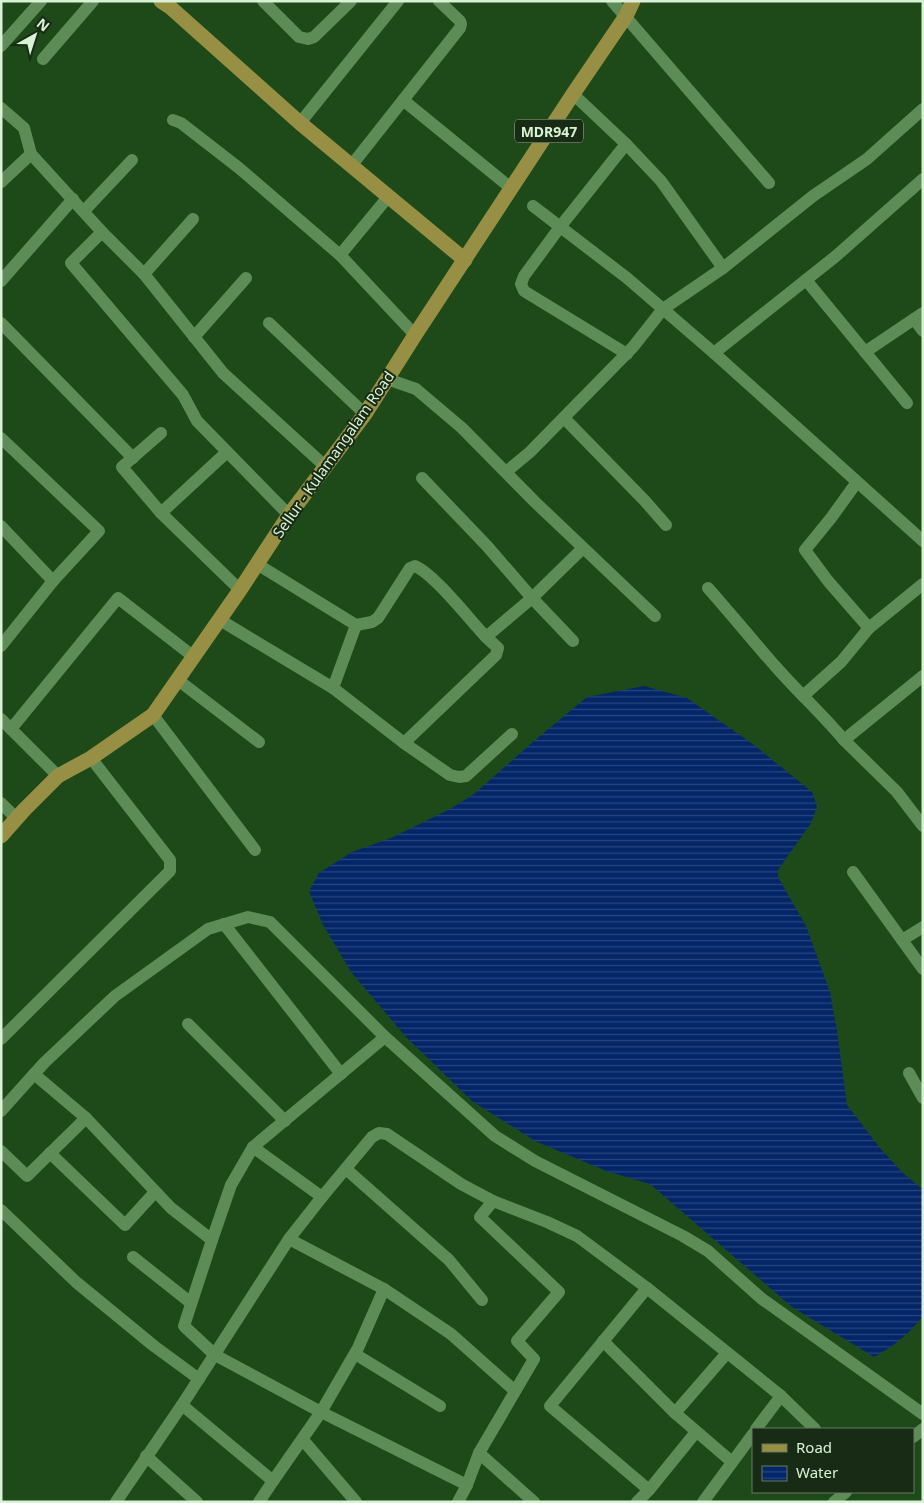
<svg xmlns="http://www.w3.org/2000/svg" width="924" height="1503" font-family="'Noto Sans',sans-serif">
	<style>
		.water { fill: url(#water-rules) }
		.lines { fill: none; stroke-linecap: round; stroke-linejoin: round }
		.minor { stroke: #5d8c57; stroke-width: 12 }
		.major { stroke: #978f44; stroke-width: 15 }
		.labels { text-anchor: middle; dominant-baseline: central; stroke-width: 4; stroke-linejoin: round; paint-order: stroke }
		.shield { fill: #182b15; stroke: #9fb69b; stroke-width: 1 }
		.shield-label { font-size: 14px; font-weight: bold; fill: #d9f2d5 }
		.street-label { font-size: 15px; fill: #d9f2d5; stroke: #182b15 }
	</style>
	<defs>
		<pattern id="water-rules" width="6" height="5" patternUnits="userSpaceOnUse" patternTransform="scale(1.25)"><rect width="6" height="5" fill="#042668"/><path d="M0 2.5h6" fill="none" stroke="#28467d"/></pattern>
	</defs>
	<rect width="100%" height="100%" fill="#1d4a18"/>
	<path class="water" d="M644 686 687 698 754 745 812 792 817 807 811 823 778 870V877L806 926 830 992 837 1031 847 1105 880 1148 902 1172 923 1190V1316C909 1334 894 1346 874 1357L792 1307 650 1184 606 1171 535 1141 472 1101 406 1037 351 972 322 923 309 891 319 873 352 852 391 838 452 808 474 794 534 741 587 697Z"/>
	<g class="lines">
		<g class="minor">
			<polyline points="263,1 299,37 308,39 314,37 351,1"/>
			<polyline points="612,1 769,183"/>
			<polyline points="1,46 41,1"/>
			<polyline points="43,59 93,1"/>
			<polyline points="573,94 626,144 661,181 723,268"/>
			<polyline points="403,100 511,188"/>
			<polyline points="1,108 24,128 31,154 102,232 71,263 183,395 197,421 289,515"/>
			<polyline points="173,120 181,123 239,168 340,255 388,197"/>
			<polyline points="300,123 398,1"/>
			<polyline points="626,144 560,227 524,276 521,284 524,291 627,354"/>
			<polyline points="351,166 460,28 461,24 460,21 439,1"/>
			<polyline points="1,182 31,154"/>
			<polyline points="533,206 627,278 714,353 923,541"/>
			<polyline points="84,211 132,160"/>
			<polyline points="102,232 144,274 223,373 326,467"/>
			<polyline points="340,255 415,335"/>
			<polyline points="144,274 193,219"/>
			<polyline points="806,280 907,403"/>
			<polyline points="1,281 73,199"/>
			<polyline points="923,313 914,319 923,331"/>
			<polyline points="1,323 133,458"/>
			<polyline points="269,323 365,414"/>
			<polyline points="194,337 246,278"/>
			<polyline points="865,352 914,319"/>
			<polyline points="714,353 836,256 923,179"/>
			<polyline points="387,379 416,389 462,428 535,502 655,616"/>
			<polyline points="564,418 645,501 666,525"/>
			<polyline points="161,433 122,467 161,513 240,590"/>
			<polyline points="1,438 99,531 53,581 1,646"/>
			<polyline points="506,472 530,452 633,347 663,309 723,268 813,196 867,159 923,109"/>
			<polyline points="422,478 487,546 532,598 573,641"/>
			<polyline points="161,513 227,452"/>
			<polyline points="1,526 53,581"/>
			<polyline points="257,564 356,625 333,688"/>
			<path d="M708 588C731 614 753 641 776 667 798 692 822 714 844 740"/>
			<polyline points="220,620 333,688 404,743 450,775 459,777 466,776 512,734"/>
			<path d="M356 625 372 622 378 618 410 568 415 566C435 575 469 619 486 637L532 598 583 548"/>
			<polyline points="869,628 923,584"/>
			<polyline points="923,676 844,740 897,792 923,826"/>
			<polyline points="178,680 259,742"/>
			<polyline points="803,696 841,662 869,628 828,581 805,550 831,518 857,482"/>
			<polyline points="153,715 255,850"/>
			<polyline points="1,719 58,776"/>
			<polyline points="11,729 118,598 194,657"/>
			<polyline points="404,743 496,655 498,648 486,637"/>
			<polyline points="1,803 16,818"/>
			<polyline points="853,872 923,969"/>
			<polyline points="224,924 341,1074"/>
			<polyline points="902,940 923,927"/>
			<polyline points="188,1024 285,1121"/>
			<polyline points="385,1037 495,1136 535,1161 683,1236 708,1251 762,1299 923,1414"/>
			<polyline points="1,1039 170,871 170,860 91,758"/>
			<polyline points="909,1073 923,1098"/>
			<polyline points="34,1074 86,1118"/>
			<polyline points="1,1111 44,1063 115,996 208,929 248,917 270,922 385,1037 253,1147"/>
			<polyline points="1,1151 27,1176 86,1118 171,1208 212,1240 231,1185 253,1147 322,1197 289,1239 182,1405"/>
			<polyline points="50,1153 125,1225 155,1192"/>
			<polyline points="346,1169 449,1260 482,1300"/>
			<polyline points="322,1197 372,1137 379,1133 387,1134 461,1184 493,1201 547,1222 577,1236 647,1288"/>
			<polyline points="1,1210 76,1282 154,1346 199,1379"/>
			<polyline points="289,1239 384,1289 451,1334 515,1391"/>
			<polyline points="212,1240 184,1326 215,1355 321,1412 358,1348 384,1289"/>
			<polyline points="133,1257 191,1303"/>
			<polyline points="603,1341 675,1413 732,1462"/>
			<polyline points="355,1354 440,1406"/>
			<polyline points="781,1396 815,1429"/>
			<polyline points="675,1413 727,1353"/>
			<polyline points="913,1437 923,1429"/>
			<polyline points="303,1440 356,1502"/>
			<polyline points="479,1453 534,1359 517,1341 559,1292 480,1217 493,1201"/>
			<polyline points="146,1456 197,1502"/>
			<polyline points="649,1490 696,1432"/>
			<polyline points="116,1502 182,1405 273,1481 321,1412 467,1485 479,1453 534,1502"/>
			<polyline points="259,1502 273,1481"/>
			<polyline points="458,1502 467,1485"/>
			<polyline points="637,1502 649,1490 550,1406 647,1288 781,1396 756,1429"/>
			<polyline points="703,1502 753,1434"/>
			<polyline points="834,1502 846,1492"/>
		</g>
		<g class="major">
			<polyline points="161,1 170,7 300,123 465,260"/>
			<polyline points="1,836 24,810 58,776 91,758 153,715 240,590 289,515 365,414 415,335 573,94 626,16 633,1"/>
		</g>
	</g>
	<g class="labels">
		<rect class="shield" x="515" y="119.5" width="68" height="23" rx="4"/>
		<g class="shield-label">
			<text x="549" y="131">MDR947</text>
		</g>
		<g class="street-label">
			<text transform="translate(333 454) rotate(-55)">Sellur - Kulamangalam Road</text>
		</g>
	</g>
	<rect width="924" height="1503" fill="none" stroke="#d9f2d5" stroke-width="5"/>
	<rect x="752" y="1428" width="162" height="65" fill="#182b15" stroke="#657b62"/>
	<rect x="762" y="1444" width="25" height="8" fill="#978f44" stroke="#657b62"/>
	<text x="796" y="1453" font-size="15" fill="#d9f2d5">Road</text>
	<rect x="762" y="1466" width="25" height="15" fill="url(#water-rules)" stroke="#657b62"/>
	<text x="796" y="1478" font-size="15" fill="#d9f2d5">Water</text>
	<g transform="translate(35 35) rotate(39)" stroke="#182b15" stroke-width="4" paint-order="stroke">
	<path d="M0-4L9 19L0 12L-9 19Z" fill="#d9f2d5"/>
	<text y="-8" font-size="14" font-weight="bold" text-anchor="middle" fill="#d9f2d5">N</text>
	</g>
</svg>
